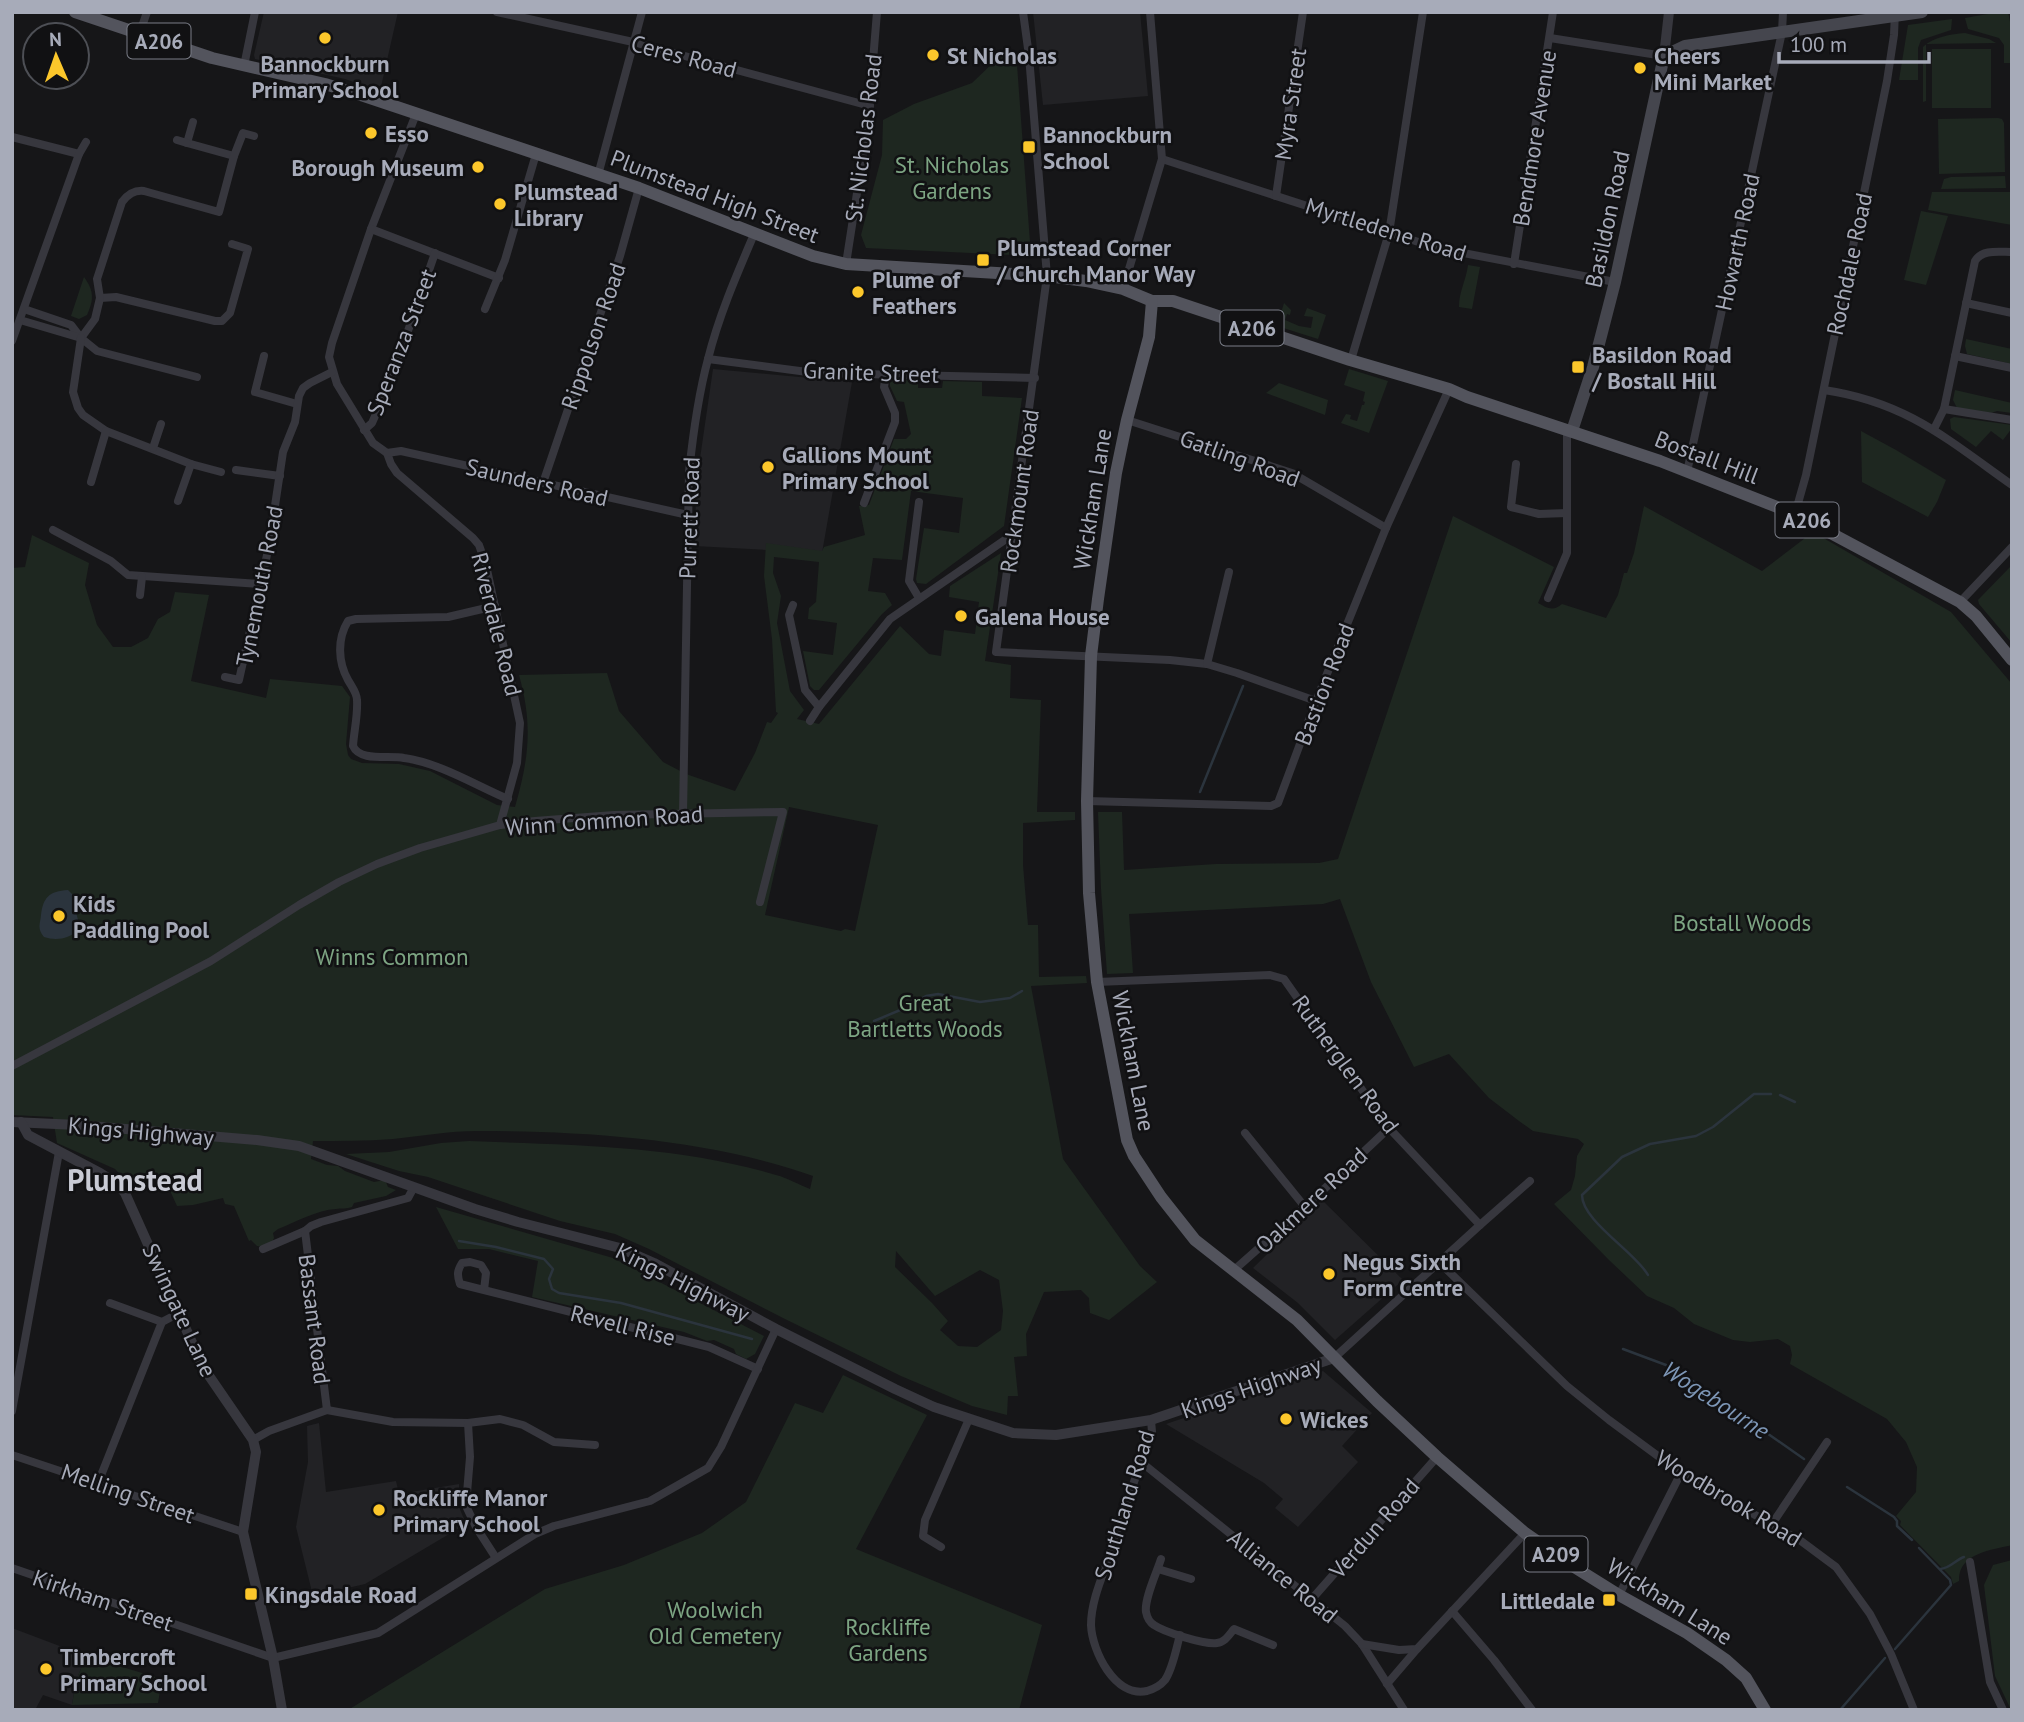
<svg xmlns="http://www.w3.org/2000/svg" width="2024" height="1722" font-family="'PT Sans',sans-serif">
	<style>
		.built { fill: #222225 }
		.green { fill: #1e2720; fill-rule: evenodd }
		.water { fill: #2b343d }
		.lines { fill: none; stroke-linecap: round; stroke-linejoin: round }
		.stream { stroke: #2b343d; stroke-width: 2.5 }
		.minor { stroke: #37373e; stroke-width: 8 }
		.tertiary { stroke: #37373e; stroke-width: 10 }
		.secondary { stroke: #45464e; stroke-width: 12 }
		.primary { stroke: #53545d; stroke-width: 12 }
		.poi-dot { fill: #fcc72b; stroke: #111113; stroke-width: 2.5 }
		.labels { text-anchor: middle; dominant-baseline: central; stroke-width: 5; stroke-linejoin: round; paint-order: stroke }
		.shield { fill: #111113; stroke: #7a7d87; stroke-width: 2 }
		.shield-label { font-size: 21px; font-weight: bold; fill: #a7abb9 }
		.poi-label { font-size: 23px; font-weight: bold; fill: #a7abb9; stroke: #111113; text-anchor: start }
		.street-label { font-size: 23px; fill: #a7abb9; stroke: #111113 }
		.park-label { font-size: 23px; fill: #7da583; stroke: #111113 }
		.water-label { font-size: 24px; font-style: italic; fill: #7d96b6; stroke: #111113 }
		.district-label { font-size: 30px; font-weight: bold; fill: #c9cbd5; stroke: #111113 }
	</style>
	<rect width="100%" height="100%" fill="#161618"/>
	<g class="built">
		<polygon points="264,12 398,12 380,91 345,79 255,59 254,55"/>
		<polygon points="1033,12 1140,12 1148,96 1043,105"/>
		<polygon points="713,369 852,382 822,553 695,546 696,486"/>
		<polygon points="1322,1200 1403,1280 1335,1340 1298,1303 1253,1268"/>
		<polygon points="1323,1371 1372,1413 1342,1446 1358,1462 1298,1527 1275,1508 1283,1499 1264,1483 1166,1424"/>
		<polygon points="319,1423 326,1492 396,1481 399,1494 459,1484 459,1507 466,1524 365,1584 313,1596 296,1527 308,1462 307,1426"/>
		<polygon points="12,1628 86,1656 76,1681 72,1705 43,1695 35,1710 12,1710"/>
	</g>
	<g class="green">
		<polygon points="1999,12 2008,12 2012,31 2012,63 2004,63 2004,45 1999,38 1968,29 1965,18"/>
		<polygon points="1952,19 1951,30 1921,40 1918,48 1918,80 1899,80 1908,25"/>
		<path d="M1965 33 1989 39 1996 43 1926 44V101L1923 102V47C1933 37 1951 34 1965 33Z"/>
		<rect x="1932" y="49" width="59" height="59"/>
		<polygon points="1016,51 1031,256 866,248 861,235 882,155 883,120 914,104 972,83 997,59"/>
		<polygon points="1998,118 2002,119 2004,123 2005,172 1939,174 1938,119"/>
		<polygon points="2005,176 2006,188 1941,189 1944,179 1951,177"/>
		<polygon points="1932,192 2012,192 2012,225 1928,210"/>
		<polygon points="1921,211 1948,216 1926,285 1904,280"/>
		<path d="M1468 265 1480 267 1472 309 1459 307C1459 291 1466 281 1468 265Z"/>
		<path d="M84 277C94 291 94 299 87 315L79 319 71 316Z"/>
		<polygon points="1284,303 1291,310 1290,315 1287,314 1285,320 1299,326 1311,328 1313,317 1304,316 1307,308 1326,315 1318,339 1277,326"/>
		<polygon points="1966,339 2012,349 2012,364 1967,354 1965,346"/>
		<polygon points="1349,369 1388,381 1369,433 1341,423 1346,414 1351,415 1350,419 1357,421 1362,405 1364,405 1365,402 1363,401 1365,392 1344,385"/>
		<path d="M894 379H918V388H942L943 381 982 382V396L1022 398 1004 526 926 584 917 583 916 579 924 528 959 533 963 498 911 491 902 560 873 558 868 591 885 593 892 605 882 614 819 690H814L810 686 803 651 833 655 837 623 808 619 809 608 816 602 819 562 774 557 773 573 781 596 777 623 790 691 804 710 797 719 819 724 900 626 929 654 941 656 944 630 975 634 979 602 949 597 950 586 1001 553 985 661 1011 665 1010 698 1041 700 1037 812H1075V820L1023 823V865L1028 925H1038L1039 977 1086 976 1087 983 1031 986 1063 1159 1140 1266 1157 1282 1109 1320 1090 1313 1089 1298 1081 1290 1044 1292 1026 1334 1027 1356 1014 1357 1018 1396H1008L1007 1415 972 1406 901 1376 785 1319 649 1249 615 1234 560 1221 428 1177 399 1171 346 1154 389 1152 441 1143 469 1141C571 1145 677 1145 776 1175 788 1178 799 1185 810 1189L813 1176C709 1139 587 1131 477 1131 449 1131 421 1136 393 1139 366 1141 339 1141 313 1141L311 1159 327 1165 338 1166 345 1171 374 1182 385 1180 388 1187 396 1190 386 1196 354 1203 352 1207C347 1209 341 1208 336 1209 317 1210 296 1222 278 1229L273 1233 274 1238C272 1245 264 1247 257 1246L251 1240 249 1241 234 1206 225 1204 223 1198 193 1205 177 1206 162 1173 133 1188 115 1169 57 1143 53 1117 12 1115V568L25 567 32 535 89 563 85 585 97 625 113 647H131L148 638 158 619 170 612 175 592 209 595 191 681 266 698 270 679 342 686 350 697 346 744 348 755 351 759 362 763 399 764 430 771 497 805 515 807C529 758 533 725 519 675L607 673 619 711 663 762 686 774 735 791 755 753 767 722 771 723 778 713 776 712 772 639 764 576 766 543 822 551 824 547 865 535 859 506 869 505 894 439H906L911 434 904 402 897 401 890 386V382ZM789 807 878 825 855 931 845 929 841 931 765 915ZM896 1251 935 1296 980 1270 999 1280 1003 1311 1001 1330 977 1347 958 1346 940 1330 948 1321 932 1303 895 1267Z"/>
		<polygon points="1279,383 1328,400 1325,415 1266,393"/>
		<polygon points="1955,390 2012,403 2012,413 1997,411 1991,413 1957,408 1953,400"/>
		<polygon points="1954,417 2012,425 2012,428 2003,440 1991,431 1976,447 1951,429 1950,419"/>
		<polygon points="1861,431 1896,450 1946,480 1937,502 1928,517 1862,482"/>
		<path d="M1644 506 1762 571 1813 532 1951 612 2012 684V1545C1992 1550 1958 1553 1959 1581L1953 1584 1951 1577 1900 1525 1901 1521 1896 1516 1916 1492 1917 1467 1906 1442 1887 1419 1790 1364 1792 1355 1790 1346 1778 1339 1750 1342 1733 1340 1694 1324 1674 1308 1647 1296 1609 1260 1554 1204 1571 1190 1575 1176 1577 1156 1584 1144 1578 1139 1533 1131 1519 1121 1489 1098 1449 1054 1414 1067 1371 982 1340 899 1323 904 1129 914 1133 973 1107 974 1101 889 1098 812H1122L1124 870 1216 864 1319 863 1338 859 1453 516 1554 567 1538 603C1547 608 1553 612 1562 604L1606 618 1618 595 1624 573H1627L1634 553Z"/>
		<polygon points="2012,565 2012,643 1979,604 1978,600"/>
		<polygon points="436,1207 613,1258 764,1336 755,1354 746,1359 736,1354 734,1349 714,1340 707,1341 684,1332 532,1297 538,1261 489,1249 458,1249"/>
		<polygon points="843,1375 927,1415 856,1549 1042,1625 1019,1710 348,1710 545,1589 624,1565 702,1533 746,1502 795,1403 823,1413"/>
		<polygon points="2012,1560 2012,1710 2011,1710 1995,1676 1984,1585 1993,1565"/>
		<polygon points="86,1656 162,1679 158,1703 72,1705 76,1681"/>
	</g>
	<path class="water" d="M68 890 75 897V908L79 924 78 930C69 939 56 941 44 937 37 928 40 925 41 915 43 898 49 891 68 890Z"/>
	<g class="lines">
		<g class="stream">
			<polyline points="1200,792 1243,686"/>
			<polyline points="874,1021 905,1008 926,996 938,994 980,1002 1010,998 1022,991"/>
			<polyline points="1780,1095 1795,1102"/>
			<polyline points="459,1241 496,1247 544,1259 553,1269 549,1279 552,1289 559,1293 621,1303 752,1339"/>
			<path d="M1648 1275C1635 1252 1582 1221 1582 1195L1622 1157 1650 1144 1696 1136 1713 1127 1754 1094H1771"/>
			<polyline points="1623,1349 1674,1368 1804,1459"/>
			<polyline points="1847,1487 1894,1517 1897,1521 1897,1526 1912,1540"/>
			<path d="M1940 1569C1951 1568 1955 1560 1964 1557"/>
			<polyline points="1895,1649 1951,1585 1950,1580 1919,1548"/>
			<polyline points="1840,1710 1885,1658"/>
		</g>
		<g class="minor">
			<polyline points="497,12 633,42 870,106"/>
			<polyline points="1023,12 1029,56 1047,276 996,652 1170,660 1207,664 1237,673 1316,701"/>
			<polyline points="139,35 147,12"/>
			<polyline points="1550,38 1664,56"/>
			<polyline points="244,66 255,12"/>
			<polyline points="416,114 371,229 332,343 329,357 337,384 373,443 387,453 391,464 397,473 473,538 479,545 486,565 520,723 517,763 500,825"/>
			<polyline points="193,122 187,143 234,156"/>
			<polyline points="12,137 79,154"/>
			<polyline points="177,140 187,143"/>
			<polyline points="1162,159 1437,248 1615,282"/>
			<polyline points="598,175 642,12"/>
			<polyline points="1276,196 1303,12"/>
			<polyline points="371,229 499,278"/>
			<polyline points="846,264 868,122 877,12"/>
			<polyline points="1514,264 1553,12"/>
			<polyline points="1123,289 1162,159 1150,12"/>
			<polyline points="100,298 116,297 215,321 222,321 230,313 248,249 232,244"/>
			<polyline points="1966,303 2012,313"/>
			<polyline points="24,309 71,325 81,338 97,351 197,377"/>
			<polyline points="485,309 505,260 536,154"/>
			<polyline points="20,320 81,338"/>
			<path d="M81 338 95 319 100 298 97 279 122 202C128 194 134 190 144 191L219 212 234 156 243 133 254 136"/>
			<polyline points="81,338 73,392 78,408 83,415 106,431 191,464 221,472"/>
			<polyline points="12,341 79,154 86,142"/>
			<polyline points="264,356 255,392 297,404"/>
			<polyline points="1955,356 2012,368"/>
			<polyline points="708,359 815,373 1035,378"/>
			<polyline points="1351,360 1389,233 1423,12"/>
			<path d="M1824 390C1906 402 1947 439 2012 485"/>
			<polyline points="1944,409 2012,420"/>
			<polyline points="1127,420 1292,473 1386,528"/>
			<path d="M1934 429 1944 409 1975 261C1982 249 1999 252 2012 252"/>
			<polyline points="364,430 372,423 392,377 435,253"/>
			<polyline points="153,448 161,424"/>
			<polyline points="387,453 401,451 688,515"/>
			<polyline points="1516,464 1511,507 1539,514 1567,513"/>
			<polyline points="236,470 280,476"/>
			<polyline points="1687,472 1782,32 1783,12"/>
			<polyline points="91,482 106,431"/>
			<polyline points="543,483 620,256 639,188"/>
			<polyline points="178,501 191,464"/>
			<polyline points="864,503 895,422 895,413 884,387 886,373"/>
			<polyline points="1795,514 1806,475 1887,81 1894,35 1895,12"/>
			<polyline points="53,530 111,561 128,575 261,584"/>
			<polyline points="140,595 142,577"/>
			<polyline points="919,598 909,581 919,502"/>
			<polyline points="1548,598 1567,553 1567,430"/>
			<polyline points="1960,602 2012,547"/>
			<polyline points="793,605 789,615 805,690 819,707"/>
			<path d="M495 606 448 617 356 619 348 621C337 639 338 662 348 680 352 687 357 693 357 700 358 715 354 731 353 746 360 762 389 755 404 758 440 763 475 785 508 799"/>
			<polyline points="1207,664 1229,572"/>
			<polyline points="225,677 239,680 269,546 283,452 295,422 299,396 303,388 310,383 332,372"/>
			<polyline points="810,721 819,707 890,619 1012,535"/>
			<polyline points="1087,801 1271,806 1278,803 1316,701 1386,528 1449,389"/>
			<path d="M683 814 689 472C693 434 698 396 708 359 719 315 737 274 755 232"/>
			<polyline points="1097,982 1270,975 1284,979 1389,1128 1480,1225"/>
			<polyline points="12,1066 211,961 299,905 339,882 377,864 420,848 500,825 535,821 614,815 783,812 760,902"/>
			<polyline points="1245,1133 1305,1207"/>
			<polyline points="263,1249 305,1231 311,1226 321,1222 408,1198 414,1187"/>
			<polyline points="1439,1262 1567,1386 1609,1420 1681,1473 1801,1541 1836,1567 1870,1614 1891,1654 1914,1710"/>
			<polyline points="1233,1271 1305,1207 1389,1128"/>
			<path d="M484 1290 486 1273 481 1265 470 1262 462 1263C457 1271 457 1275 460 1284L709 1347 758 1369"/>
			<polyline points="110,1303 162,1322"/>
			<polyline points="1334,1358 1480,1225 1530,1181"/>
			<polyline points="327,1410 393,1422 468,1423 500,1419 523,1425 554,1442 595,1445"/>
			<polyline points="12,1411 59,1152"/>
			<path d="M1151 1420 1152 1432C1136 1475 1121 1519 1107 1563 1100 1582 1091 1604 1091 1625 1092 1651 1115 1698 1147 1691 1154 1689 1160 1686 1165 1680 1173 1668 1176 1649 1180 1635"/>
			<polyline points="468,1423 470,1457 467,1493 467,1508 476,1527 496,1558"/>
			<polyline points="253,1440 269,1431 327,1410 305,1231"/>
			<polyline points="12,1455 243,1532"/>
			<polyline points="1141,1462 1345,1626 1362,1644 1404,1710"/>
			<polyline points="98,1483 162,1322 179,1313"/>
			<polyline points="1772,1524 1827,1442"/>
			<polyline points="941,1547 923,1536 925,1520 969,1419"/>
			<path d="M1161 1559C1157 1572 1144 1599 1146 1612 1147 1617 1149 1622 1154 1625 1164 1632 1205 1645 1217 1643 1225 1642 1229 1635 1234 1629L1273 1645"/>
			<polyline points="1970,1562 1990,1682 2003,1710"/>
			<polyline points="12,1568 273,1658 378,1633 535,1534 554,1526 650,1501 708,1468 721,1447 776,1329"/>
			<polyline points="1158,1569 1191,1579"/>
			<polyline points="1619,1595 1681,1473"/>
			<polyline points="1311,1600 1437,1457"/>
			<polyline points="1452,1611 1494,1660 1532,1710"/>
			<polyline points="1362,1644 1399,1650 1417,1649 1525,1533"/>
			<polyline points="1387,1684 1417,1649"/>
		</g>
		<g class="tertiary">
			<polyline points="1664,56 1669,12"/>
			<polyline points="12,1122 78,1125 257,1140 299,1146 475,1209 518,1222 620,1248 654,1263 776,1329 895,1389 934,1407 1013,1433 1056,1435 1151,1420 1334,1358"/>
			<polyline points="21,1122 28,1135 100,1173 116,1183 125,1193 203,1367 253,1440 256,1452 243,1532 273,1658 282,1710"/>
		</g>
		<polyline class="secondary" points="1572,431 1593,367 1615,282 1664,56 1685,46 1922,12"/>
		<g class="primary">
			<polyline points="75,12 212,58 325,84 364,96 639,188 813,256 846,264 1047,276 1086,281 1123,289 1152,301 1173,301 1350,360 1449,389 1467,397 1660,461 1795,514 1960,602 1976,616 2012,660"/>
			<polyline points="1152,301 1149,337 1127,420 1116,473 1098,599 1091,656 1087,801 1089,893 1097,982 1127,1140 1134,1156 1161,1197 1195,1240 1297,1320 1377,1401 1437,1457 1525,1533 1571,1565 1619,1595 1687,1633 1726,1660 1746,1678 1765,1710"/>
		</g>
	</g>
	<g class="poi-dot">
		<circle cx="325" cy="38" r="7"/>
		<circle cx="933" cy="55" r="7"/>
		<circle cx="1640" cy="68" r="7"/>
		<circle cx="371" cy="133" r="7"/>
		<rect x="1022" y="140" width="14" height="14" rx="3.5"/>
		<circle cx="478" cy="167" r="7"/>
		<circle cx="500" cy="204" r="7"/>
		<rect x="976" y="253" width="14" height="14" rx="3.5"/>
		<circle cx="858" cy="292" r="7"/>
		<rect x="1571" y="360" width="14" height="14" rx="3.5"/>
		<circle cx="768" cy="467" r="7"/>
		<circle cx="961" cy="616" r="7"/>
		<circle cx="59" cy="916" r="7"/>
		<circle cx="1329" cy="1274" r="7"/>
		<circle cx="1286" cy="1419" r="7"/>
		<circle cx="379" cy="1510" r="7"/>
		<rect x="244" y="1587" width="14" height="14" rx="3.5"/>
		<rect x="1602" y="1593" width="14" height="14" rx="3.5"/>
		<circle cx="46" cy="1669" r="7"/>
	</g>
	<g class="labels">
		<g class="shield">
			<rect x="127.5" y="23.5" width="63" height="35" rx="5"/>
			<rect x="1220.5" y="310.5" width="63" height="35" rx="5"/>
			<rect x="1775.5" y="502.5" width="63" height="35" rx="5"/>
			<rect x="1524.5" y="1536.5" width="63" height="35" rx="5"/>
		</g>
		<g class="shield-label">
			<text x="159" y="41">A206</text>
			<text x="1252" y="328">A206</text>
			<text x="1807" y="520">A206</text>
			<text x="1556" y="1554">A209</text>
		</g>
		<g class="poi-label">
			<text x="947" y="55">St Nicholas</text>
			<text x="1654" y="55">Cheers<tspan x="1654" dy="26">Mini Market</tspan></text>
			<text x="325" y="63" text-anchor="middle">Bannockburn<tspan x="325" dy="26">Primary School</tspan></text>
			<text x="385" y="133">Esso</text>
			<text x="1043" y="134">Bannockburn<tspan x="1043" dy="26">School</tspan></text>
			<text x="464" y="167" text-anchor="end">Borough Museum</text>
			<text x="514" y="191">Plumstead<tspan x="514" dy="26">Library</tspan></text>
			<text x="997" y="247">Plumstead Corner<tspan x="997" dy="26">/ Church Manor Way</tspan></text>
			<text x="872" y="279">Plume of<tspan x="872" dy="26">Feathers</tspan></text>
			<text x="1592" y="354">Basildon Road<tspan x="1592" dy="26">/ Bostall Hill</tspan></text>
			<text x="782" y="454">Gallions Mount<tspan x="782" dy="26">Primary School</tspan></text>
			<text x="975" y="616">Galena House</text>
			<text x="73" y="903">Kids<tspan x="73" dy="26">Paddling Pool</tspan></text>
			<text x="1343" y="1261">Negus Sixth<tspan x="1343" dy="26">Form Centre</tspan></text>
			<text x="1300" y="1419">Wickes</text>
			<text x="393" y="1497">Rockliffe Manor<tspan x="393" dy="26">Primary School</tspan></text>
			<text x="265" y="1594">Kingsdale Road</text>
			<text x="1595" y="1600" text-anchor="end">Littledale</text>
			<text x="60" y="1656">Timbercroft<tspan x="60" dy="26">Primary School</tspan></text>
		</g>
		<g class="street-label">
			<text transform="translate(684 56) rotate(15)">Ceres Road</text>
			<text transform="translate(1290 104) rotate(-82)">Myra Street</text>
			<text transform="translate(863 138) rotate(-83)">St. Nicholas Road</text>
			<text transform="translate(1534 138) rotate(-81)">Bendmore Avenue</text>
			<text transform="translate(715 196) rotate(21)">Plumstead High Street</text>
			<text transform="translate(1607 219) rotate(-78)">Basildon Road</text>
			<text transform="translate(1386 229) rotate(17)">Myrtledene Road</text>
			<text transform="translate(1737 242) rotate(-78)">Howarth Road</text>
			<text transform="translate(1849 264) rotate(-78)">Rochdale Road</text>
			<text transform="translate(593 336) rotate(-71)">Rippolson Road</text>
			<text transform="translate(401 342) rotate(-69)">Speranza Street</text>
			<text transform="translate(871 372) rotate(2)">Granite Street</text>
			<text transform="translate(1707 457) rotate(21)">Bostall Hill</text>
			<text transform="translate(1240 458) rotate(20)">Gatling Road</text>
			<text transform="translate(537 482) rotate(13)">Saunders Road</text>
			<text transform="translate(1019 491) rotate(-82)">Rockmount Road</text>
			<text transform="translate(1092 499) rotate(-81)">Wickham Lane</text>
			<text transform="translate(689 518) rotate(-88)">Purrett Road</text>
			<text transform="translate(259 586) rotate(-79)">Tynemouth Road</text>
			<text transform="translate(497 624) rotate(76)">Riverdale Road</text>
			<text transform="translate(1324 684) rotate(-69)">Bastion Road</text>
			<text transform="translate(604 820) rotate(-4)">Winn Common Road</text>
			<text transform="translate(1134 1061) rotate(79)">Wickham Lane</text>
			<text transform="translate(1346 1064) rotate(54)">Rutherglen Road</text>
			<text transform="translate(141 1131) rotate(5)">Kings Highway</text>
			<text transform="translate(1311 1200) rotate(-43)">Oakmere Road</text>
			<text transform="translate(683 1282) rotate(27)">Kings Highway</text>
			<text transform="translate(180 1310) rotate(65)">Swingate Lane</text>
			<text transform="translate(315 1319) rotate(83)">Bassant Road</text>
			<text transform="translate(623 1325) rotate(14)">Revell Rise</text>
			<text transform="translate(1251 1387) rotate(-19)">Kings Highway</text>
			<text transform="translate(128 1493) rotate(19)">Melling Street</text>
			<text transform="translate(1729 1498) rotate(31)">Woodbrook Road</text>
			<text transform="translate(1124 1505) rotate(-73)">Southland Road</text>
			<text transform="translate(1374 1528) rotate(-49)">Verdun Road</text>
			<text transform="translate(1283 1576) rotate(39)">Alliance Road</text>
			<text transform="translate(103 1600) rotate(19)">Kirkham Street</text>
			<text transform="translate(1670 1601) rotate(32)">Wickham Lane</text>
		</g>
		<g class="park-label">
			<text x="952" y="164">St. Nicholas<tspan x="952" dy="26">Gardens</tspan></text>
			<text x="1742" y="922">Bostall Woods</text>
			<text x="392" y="956">Winns Common</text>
			<text x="925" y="1002">Great<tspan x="925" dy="26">Bartletts Woods</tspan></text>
			<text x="715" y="1609">Woolwich<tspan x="715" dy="26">Old Cemetery</tspan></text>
			<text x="888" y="1626">Rockliffe<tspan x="888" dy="26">Gardens</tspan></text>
		</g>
		<g class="water-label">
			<text transform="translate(1716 1400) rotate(33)">Wogebourne</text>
		</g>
		<g class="district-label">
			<text x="135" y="1179">Plumstead</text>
		</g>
	</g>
	<rect width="2024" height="1722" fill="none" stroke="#a7abb9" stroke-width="28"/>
	<g transform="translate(56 56) rotate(358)"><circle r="33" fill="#111113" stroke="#4d4f55" stroke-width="2"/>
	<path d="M0-5L12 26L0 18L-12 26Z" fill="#fcc72b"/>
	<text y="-10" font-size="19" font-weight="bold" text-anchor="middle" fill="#a7abb9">N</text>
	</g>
	<path d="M1779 52v10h150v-10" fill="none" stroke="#a7abb9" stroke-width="3.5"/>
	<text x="1790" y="52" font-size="21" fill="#a7abb9" stroke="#111113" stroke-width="5" paint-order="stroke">100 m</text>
</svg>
